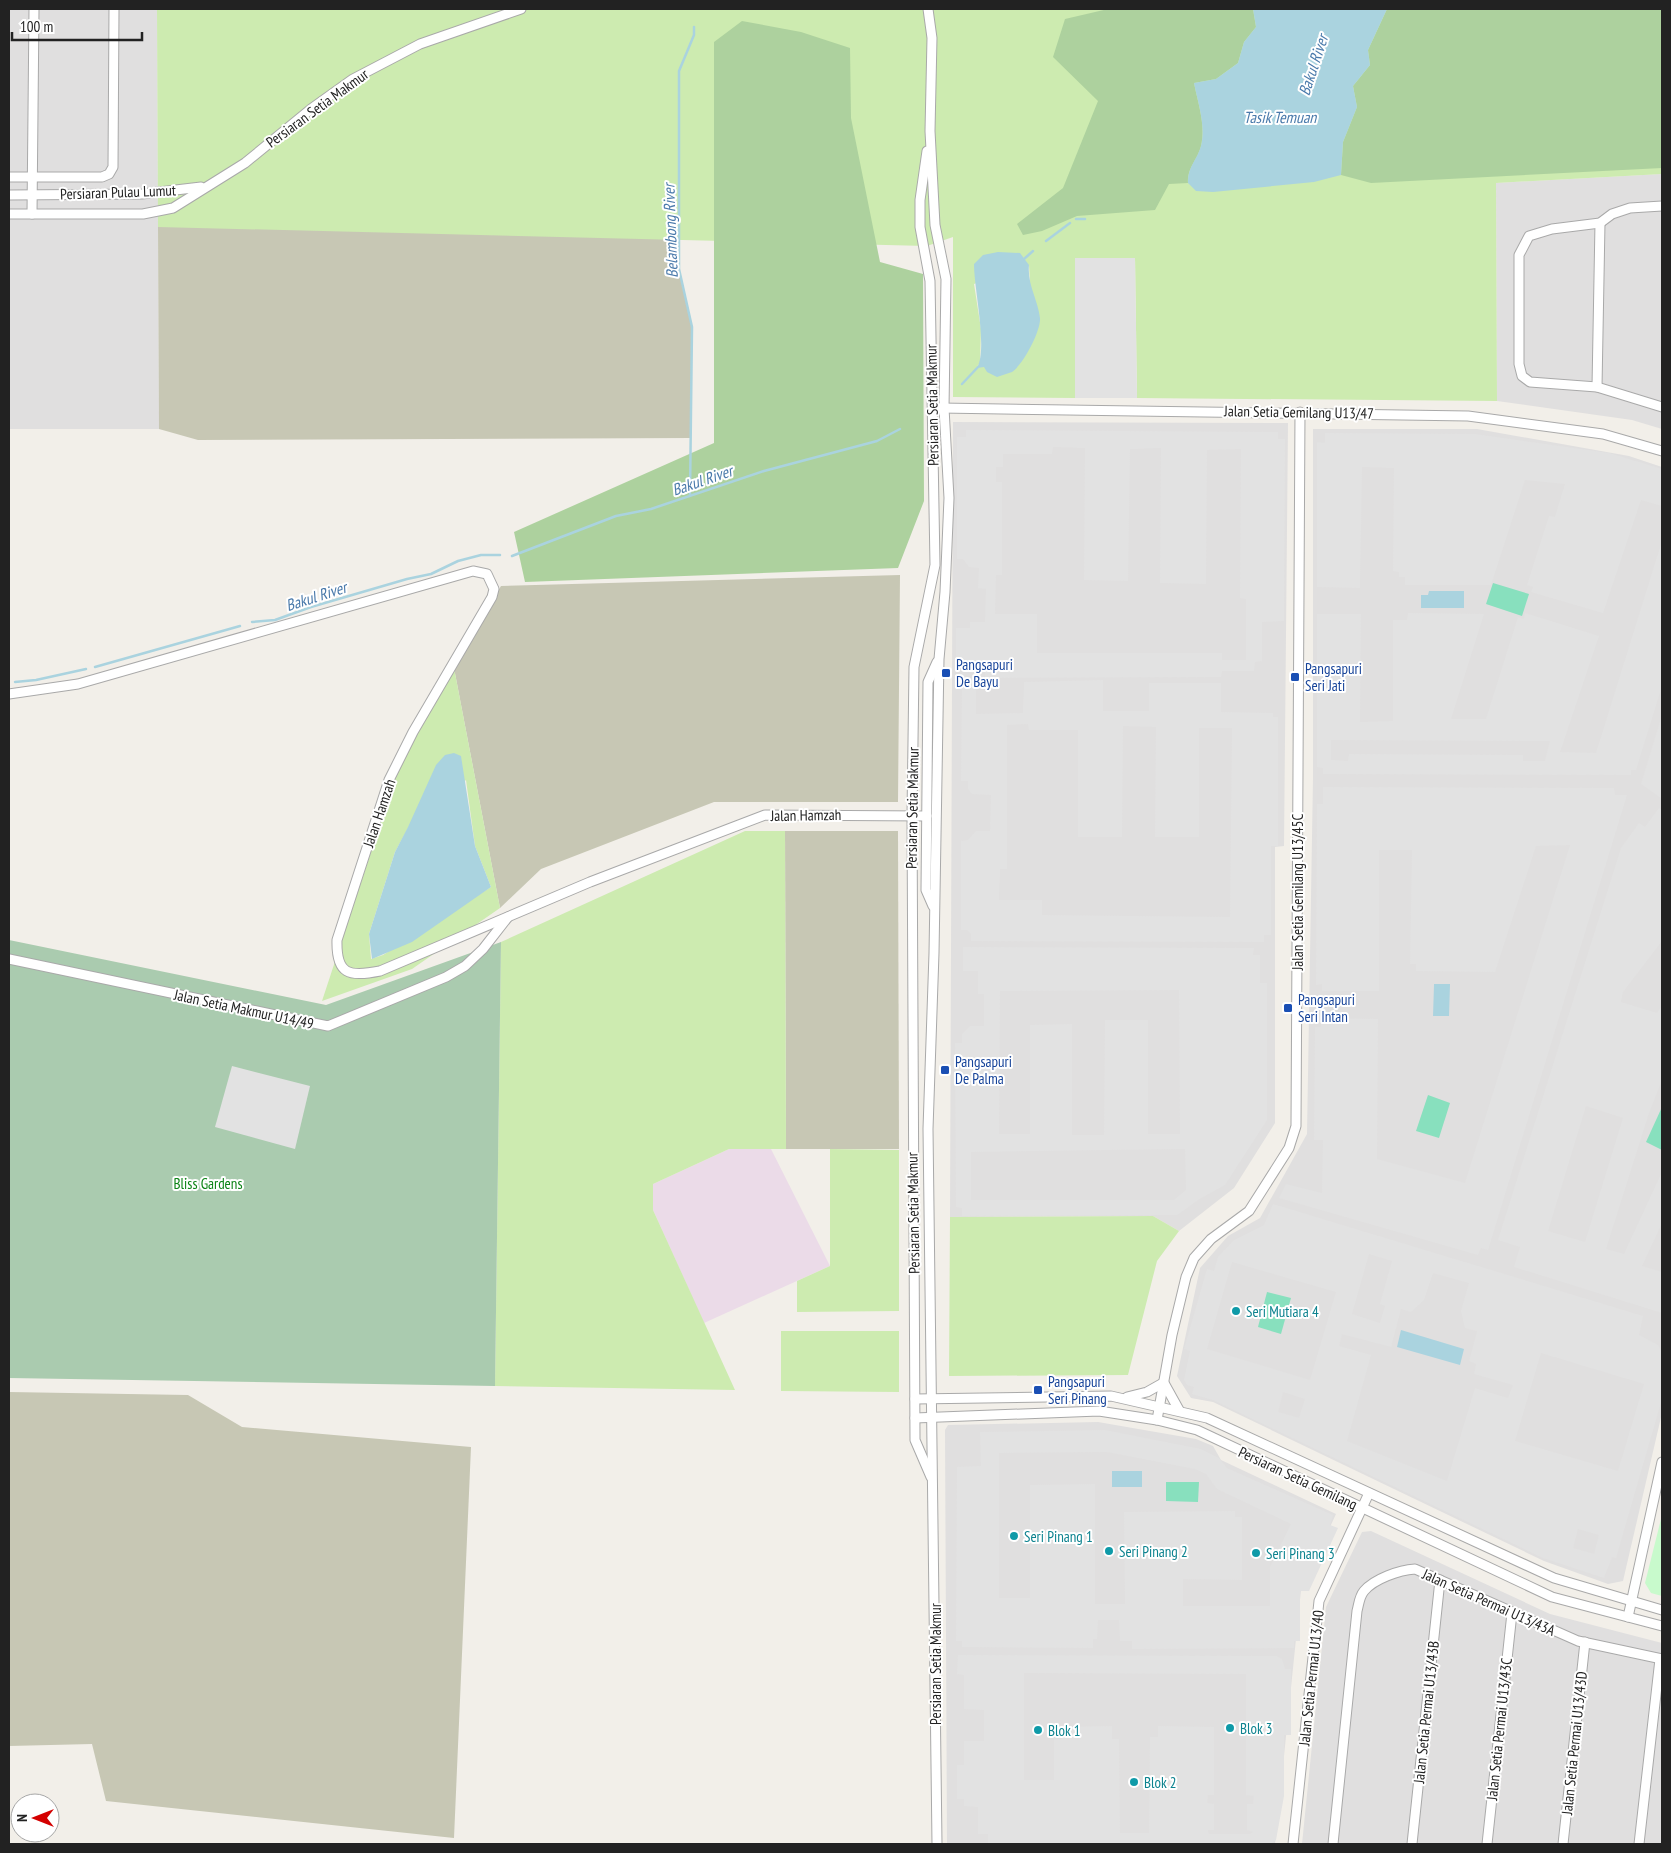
<svg xmlns="http://www.w3.org/2000/svg" width="1671" height="1853" font-family="'PT Sans Narrow',sans-serif">
	<style>
		.residential { fill: #e0dfdf }
		.industrial { fill: #ebdbe8 }
		.construction { fill: #c7c7b4 }
		.grass { fill: #cdebb0; fill-rule: evenodd }
		.forest { fill: #add19e }
		.cemetery { fill: #aacbaf }
		.park { fill: #c8facc }
		.pitch { fill: #88e0be }
		.parking { fill: #e2e2e2; fill-rule: evenodd }
		.water { fill: #aad3df }
		.lines { fill: none; stroke-linecap: round; stroke-linejoin: round }
		.stream { stroke: #aad3df; stroke-width: 2.5 }
		.minor-casing { stroke: #a9a9a9; stroke-width: 11 }
		.minor { stroke: #fff; stroke-width: 9 }
		.transit-dot { fill: #1a4fb4; stroke: #fff; stroke-width: 2 }
		.culture-dot { fill: #0f9aa8; stroke: #fff; stroke-width: 2 }
		.labels { text-anchor: middle; dominant-baseline: central; stroke-width: 4; stroke-linejoin: round; paint-order: stroke }
		.street-label { font-size: 15px; fill: #222; stroke: #fff }
		.transit-label { font-size: 15px; fill: #164399; stroke: #fff; text-anchor: start }
		.park-label { font-size: 15px; fill: #0c8416; stroke: #fff }
		.culture-label { font-size: 15px; fill: #0d838f; stroke: #fff; text-anchor: start }
		.water-label { font-size: 16px; font-style: italic; fill: #4a7aab; stroke: #fff }
	</style>
	<rect width="100%" height="100%" fill="#f2efe9"/>
	<g class="residential">
		<polygon points="9,9 157,9 159,429 9,429"/>
		<polygon points="1662,174 1662,429 1632,420 1497,401 1496,183"/>
		<polygon points="953,422 1288,423 1284,846 1275,847 1275,1123 1234,1188 1179,1231 1153,1216 950,1217"/>
		<polygon points="1313,429 1477,429 1629,456 1662,467 1662,1413 1623,1581 1608,1584 1544,1561 1213,1402 1191,1398 1177,1376 1200,1268 1228,1236 1260,1218 1307,1134 1313,778"/>
		<polygon points="1098,1422 1196,1439 1213,1446 1221,1460 1336,1514 1301,1590 1275,1844 947,1844 945,1430 948,1425"/>
		<polygon points="1371,1531 1550,1614 1662,1643 1662,1844 1302,1844 1326,1607 1362,1532"/>
	</g>
	<polygon class="industrial" points="729,1149 771,1149 830,1266 704,1323 653,1210 653,1184"/>
	<g class="construction">
		<polygon points="679,71 679,269 692,327 691,438 198,440 159,429 158,227"/>
		<polygon points="900,575 898,802 714,802 541,869 500,908 454,668 501,586"/>
		<polygon points="785,831 898,831 899,1149 786,1149"/>
		<polygon points="9,1392 188,1395 242,1427 471,1447 454,1838 106,1801 92,1744 9,1746"/>
	</g>
	<g class="grass">
		<path d="M157 9H1662V174L1496 183 1497 401 1137 398 1135 258H1075V398L953 397V237L927 246 158 227ZM1029 265 1030 283 977 367 980 363 981 329 974 284Z"/>
		<path d="M454 668 500 908 412 969 322 1001 400 764ZM466 780 475 846 491 887 383 955 371 959 369 934 395 852 408 828Z"/>
		<polygon points="745,831 785,831 786,1149 729,1149 653,1184 653,1210 735,1390 495,1386 501,942"/>
		<polygon points="830,1149 899,1150 899,1311 797,1312 797,1281 830,1266"/>
		<polygon points="1153,1216 1179,1231 1157,1261 1128,1375 949,1376 950,1217"/>
		<polygon points="781,1331 899,1331 899,1392 781,1391"/>
	</g>
	<g class="forest">
		<path d="M1108 9H1253L1256 27 1244 42 1238 63 1216 79 1194 83C1198 103 1206 126 1201 146 1197 161 1187 168 1188 183L1169 184 1155 210 1077 216 1042 231 1023 235 1017 224 1063 188 1098 101 1053 57 1065 19Z"/>
		<polygon points="1387,9 1662,9 1662,168 1371,183 1341,175 1343,142 1357,107 1353,86 1370,65 1368,50"/>
		<polygon points="742,21 801,32 850,48 851,118 880,262 923,274 924,501 898,568 525,582 514,532 714,443 714,42"/>
	</g>
	<polygon class="cemetery" points="9,940 326,1005 501,942 495,1386 9,1378"/>
	<polygon class="park" points="1662,1515 1662,1596 1651,1593 1645,1583"/>
	<g class="pitch">
		<polygon points="1493,583 1529,594 1522,616 1486,604"/>
		<polygon points="1428,1095 1450,1103 1439,1138 1416,1131"/>
		<polygon points="1662,1107 1662,1150 1646,1142"/>
		<polygon points="1267,1292 1291,1298 1281,1334 1258,1327"/>
		<polygon points="1166,1482 1199,1482 1198,1502 1166,1501"/>
	</g>
	<g class="parking">
		<polygon points="1075,258 1135,258 1137,398 1075,398"/>
		<path d="M966 430 1278 432V439H1285L1284 621 1262 622V661L1255 662 1254 671H1222L1221 677 985 678V667H963V660H956V628H970V622H985L986 589 978 588 979 568 969 567 963 559H957V437H966ZM1053 447 1085 448 1084 580 1128 581 1130 449 1161 448 1160 583 1206 584 1207 450 1241 449 1240 598 1246 599V660H1222V653H1037V614H995L996 575H1002V482H996V467H1003V454H1052Z"/>
		<polygon points="1325,433 1475,434 1609,453 1662,469 1662,506 1641,500 1603,613 1531,592 1533,587 1527,585 1549,516 1555,517 1565,484 1525,480 1491,585 1405,585 1405,577 1399,577 1399,572 1393,571 1394,468 1362,467 1360,588 1317,587 1317,442 1325,443"/>
		<path d="M1662 541V686L1636 770H1631V775L1323 774V768L1317 767V614H1361L1360 722 1393 721V620H1407L1408 613 1484 614 1451 719H1486L1518 617 1524 619 1525 613 1599 636 1560 752 1596 753ZM1331 740 1549 741H1550L1545 761H1523V755L1349 754 1348 761 1331 760Z"/>
		<path d="M1103 680V711H1149V683H1221V712L1273 713V717H1278V846H1271V935H1264V942L971 941V934L967 930H961V841L968 840 976 831H990L991 795 972 794 968 789V781H961L962 684 976 683V714L1023 713 1024 682ZM1028 724 1029 730H1078V837H1122L1123 726 1156 727 1155 837H1199V728H1232L1230 917 1042 915V900H999L1000 869H1007V725Z"/>
		<polygon points="1662,715 1662,799 1641,784"/>
		<polygon points="1323,787 1614,788 1615,795 1627,795 1488,1250 1481,1248 1478,1255 1279,1198 1286,1184 1322,1193 1323,1140 1314,1140 1315,1027 1321,1027 1321,1018 1378,1019 1377,1159 1465,1183 1570,845 1536,846 1495,972 1416,971 1416,964 1410,964 1412,850 1379,850 1379,991 1322,991 1322,984 1316,985 1317,804 1323,804"/>
		<path d="M1659 808 1662 810V941L1623 992 1621 1002 1657 1013 1662 1006V1080L1649 1113 1606 1249 1624 1254 1662 1172V1223L1642 1266 1662 1272V1313L1514 1267 1520 1247 1498 1240 1621 848 1639 823 1645 827ZM1586 1106 1623 1118 1585 1242 1548 1231Z"/>
		<path d="M963 947 1254 948 1253 955H1260V983H1267V1120L1225 1185 1201 1198 1177 1215 962 1216V1208L956 1207 955 1043H962V1034L970 1026H984V994H978V971H963ZM1179 990 1180 1134H1148V1020H1105L1104 1135H1072V1024L1030 1025V1134H999L1000 991ZM1185 1149 1186 1190 1174 1200H971V1152Z"/>
		<polygon points="232,1066 310,1086 295,1149 215,1127"/>
		<path d="M1273 1204 1643 1316 1639 1335 1658 1345 1662 1353V1399L1616 1558 1612 1557 1604 1578 1543 1558 1213 1400 1192 1394 1194 1387 1187 1385 1184 1380 1190 1351 1184 1349 1207 1269 1214 1271 1218 1257 1234 1240 1264 1225ZM1369 1254 1392 1261 1380 1304 1385 1306 1380 1323 1352 1314ZM1232 1262 1336 1292 1310 1380 1207 1349ZM1433 1273 1469 1283 1461 1311 1465 1328 1477 1331 1469 1361 1476 1364 1474 1374 1513 1385 1508 1398 1475 1388 1447 1481 1347 1441 1371 1355 1339 1346 1342 1334 1391 1347 1401 1309 1411 1312 1424 1300ZM1541 1353 1644 1384 1618 1471 1515 1441ZM1283 1392 1305 1399 1299 1418 1278 1412ZM1578 1529 1599 1535 1594 1554 1573 1548Z"/>
		<path d="M1105 1430 1201 1449 1219 1458 1227 1468 1333 1515 1330 1525 1338 1528 1309 1591H1300V1641H1294V1648L1132 1649V1641H1120L1119 1620H1098L1097 1639H1093V1648L962 1647V1641H956L957 1467 981 1466 980 1432ZM1107 1452 1195 1469 1206 1474 1217 1489 1291 1524 1270 1567V1606H1183V1579L1242 1580V1517H1235V1511L1124 1512 1125 1604H1095V1484L1030 1485V1598H999V1453Z"/>
		<path d="M958 1655 1276 1656 1282 1659 1285 1669H1291V1735H1284V1796L1276 1840 1270 1844H988V1834H978V1807L964 1806V1799H957V1765H964V1741H984V1710L964 1709V1675L957 1674ZM1024 1673 1246 1674V1795L1254 1796 1253 1804H1247V1830L1253 1832 1250 1834H1209L1208 1832V1830H1214V1804L1207 1803 1208 1795H1214V1727L1158 1726V1737H1150L1149 1833H1120L1119 1739H1112V1726L1062 1727V1739H1054V1780H1024Z"/>
	</g>
	<g class="water">
		<path d="M1253 9H1387L1368 50 1370 65 1353 86 1357 107 1343 142 1341 175 1314 182 1213 192 1196 191 1188 183C1187 168 1197 160 1201 146 1206 126 1198 103 1194 83L1216 79 1238 63 1244 42 1256 27Z"/>
		<path d="M998 252 1020 253 1029 265C1027 284 1038 300 1040 318 1041 331 1023 365 1012 372 1007 374 1002 375 997 377L987 372 984 367 977 368C988 349 974 289 974 264L983 255Z"/>
		<polygon points="1429,591 1464,591 1464,608 1421,608 1421,595 1428,595"/>
		<polygon points="454,753 461,756 475,846 491,887 412,942 372,959 369,934 395,852 408,827 436,765 445,755"/>
		<polygon points="1434,984 1450,984 1449,1016 1433,1016"/>
		<polygon points="1401,1330 1464,1349 1460,1365 1397,1347"/>
		<rect x="1112" y="1471" width="30" height="16"/>
	</g>
	<g class="lines">
		<g class="stream">
			<polyline points="1076,219 1085,219"/>
			<polyline points="1046,241 1070,223"/>
			<polyline points="1024,259 1033,251"/>
			<polyline points="962,384 978,367"/>
			<polyline points="690,495 692,327 679,269 679,71 694,35 694,27"/>
			<polyline points="512,556 616,516 651,509 764,471 877,441 900,429"/>
			<polyline points="252,622 275,620 311,607 407,579 431,574 458,561 481,555 500,555"/>
			<polyline points="95,667 240,626"/>
			<polyline points="15,682 36,680 86,669"/>
		</g>
		<defs>
			<g id="minor">
				<polyline points="928,9 932,38 930,131 935,225 946,279 944,408 949,498 945,592 939,659 934,953 928,1129 937,1844"/>
				<polyline points="927,151 920,200 920,227 930,281 935,565 914,667 912,815 915,1440 931,1477"/>
				<polyline points="9,177 102,177 109,174 113,167 114,9"/>
				<polyline points="9,195 142,194 201,187"/>
				<polyline points="1662,206 1630,208 1612,214 1600,223 1552,229 1529,236 1519,255 1519,364 1522,376 1530,382 1597,387 1662,407"/>
				<polyline points="9,214 143,214 173,208 245,163 311,109 353,79 420,44 521,9"/>
				<polyline points="32,214 34,9"/>
				<polyline points="1597,387 1600,223"/>
				<polyline points="940,408 1468,416 1603,434 1662,451"/>
				<path d="M9 694 78 684 473 571 487 574 494 589 492 597 413 732 389 780 337 940C336 975 349 977 380 971L590 882 765 815 927 816"/>
				<polyline points="933,906 926,890 928,682 937,662"/>
				<polyline points="9,959 328,1026 446,977 465,966 483,949 508,917"/>
				<polyline points="1164,1383 1179,1410"/>
				<polyline points="1127,1397 1147,1392 1163,1383"/>
				<polyline points="915,1399 1111,1396 1207,1418 1554,1578 1662,1610"/>
				<polyline points="915,1418 1099,1411 1157,1420 1197,1430 1552,1597 1662,1626"/>
				<polyline points="1157,1420 1172,1335 1186,1277 1194,1258 1211,1239 1249,1211 1289,1148 1296,1126 1300,412"/>
				<polyline points="1628,1617 1662,1462"/>
				<polyline points="1293,1844 1319,1601 1369,1493"/>
				<path d="M1333 1844 1357 1611C1359 1604 1359 1597 1364 1591 1374 1579 1399 1570 1415 1569L1578 1641 1662 1659"/>
				<polyline points="1412,1844 1440,1580"/>
				<polyline points="1487,1844 1512,1613"/>
				<polyline points="1563,1844 1585,1642"/>
				<polyline points="1639,1844 1660,1659"/>
			</g>
		</defs>
		<use href="#minor" class="minor-casing"/>
		<use href="#minor" class="minor"/>
	</g>
	<g class="transit-dot">
		<rect x="941" y="668" width="10" height="10" rx="2.5"/>
		<rect x="1290" y="672" width="10" height="10" rx="2.5"/>
		<rect x="1283" y="1003" width="10" height="10" rx="2.5"/>
		<rect x="940" y="1065" width="10" height="10" rx="2.5"/>
		<rect x="1033" y="1385" width="10" height="10" rx="2.5"/>
	</g>
	<g class="culture-dot">
		<circle cx="1236" cy="1311" r="5"/>
		<circle cx="1014" cy="1536" r="5"/>
		<circle cx="1109" cy="1551" r="5"/>
		<circle cx="1256" cy="1553" r="5"/>
		<circle cx="1230" cy="1728" r="5"/>
		<circle cx="1038" cy="1730" r="5"/>
		<circle cx="1134" cy="1782" r="5"/>
	</g>
	<g class="labels">
		<g class="street-label">
			<text transform="translate(317 108) rotate(-36)">Persiaran Setia Makmur</text>
			<text transform="translate(118 192) rotate(-2)">Persiaran Pulau Lumut</text>
			<text transform="translate(932 405) rotate(-91)">Persiaran Setia Makmur</text>
			<text transform="translate(1299 412) rotate(1)">Jalan Setia Gemilang U13/47</text>
			<text transform="translate(912 808) rotate(-89)">Persiaran Setia Makmur</text>
			<text transform="translate(379 813) rotate(-71)">Jalan Hamzah</text>
			<text transform="translate(806 815) rotate(-1)">Jalan Hamzah</text>
			<text transform="translate(1297 892) rotate(-90)">Jalan Setia Gemilang U13/45C</text>
			<text transform="translate(244 1009) rotate(12)">Jalan Setia Makmur U14/49</text>
			<text transform="translate(913 1213) rotate(-91)">Persiaran Setia Makmur</text>
			<text transform="translate(1298 1478) rotate(25)">Persiaran Setia Gemilang</text>
			<text transform="translate(1489 1602) rotate(24)">Jalan Setia Permai U13/43A</text>
			<text transform="translate(935 1664) rotate(-90)">Persiaran Setia Makmur</text>
			<text transform="translate(1311 1678) rotate(-84)">Jalan Setia Permai U13/40</text>
			<text transform="translate(1426 1712) rotate(-84)">Jalan Setia Permai U13/43B</text>
			<text transform="translate(1499 1729) rotate(-84)">Jalan Setia Permai U13/43C</text>
			<text transform="translate(1574 1743) rotate(-84)">Jalan Setia Permai U13/43D</text>
		</g>
		<g class="transit-label">
			<text x="956" y="664">Pangsapuri<tspan x="956" dy="17">De Bayu</tspan></text>
			<text x="1305" y="668">Pangsapuri<tspan x="1305" dy="17">Seri Jati</tspan></text>
			<text x="1298" y="999">Pangsapuri<tspan x="1298" dy="17">Seri Intan</tspan></text>
			<text x="955" y="1061">Pangsapuri<tspan x="955" dy="17">De Palma</tspan></text>
			<text x="1048" y="1381">Pangsapuri<tspan x="1048" dy="17">Seri Pinang</tspan></text>
		</g>
		<g class="park-label">
			<text x="208" y="1183">Bliss Gardens</text>
		</g>
		<g class="culture-label">
			<text x="1246" y="1311">Seri Mutiara 4</text>
			<text x="1024" y="1536">Seri Pinang 1</text>
			<text x="1119" y="1551">Seri Pinang 2</text>
			<text x="1266" y="1553">Seri Pinang 3</text>
			<text x="1240" y="1728">Blok 3</text>
			<text x="1048" y="1730">Blok 1</text>
			<text x="1144" y="1782">Blok 2</text>
		</g>
		<g class="water-label">
			<text transform="translate(1313 65) rotate(-72)">Bakul River</text>
			<text x="1280" y="117">Tasik Temuan</text>
			<text transform="translate(670 231) rotate(-92)">Belambong River</text>
			<text transform="translate(702 480) rotate(-19)">Bakul River</text>
			<text transform="translate(316 596) rotate(-18)">Bakul River</text>
		</g>
	</g>
	<rect width="1671" height="1853" fill="none" stroke="#222222" stroke-width="20"/>
	<g transform="translate(35 1818) rotate(270)"><circle r="24" fill="#ffffff" stroke="#a7a7a7"/>
	<path d="M0-4L9 19L0 12L-9 19Z" fill="#d40000"/>
	<text y="-8" font-size="14" font-weight="bold" text-anchor="middle" fill="#222222">N</text>
	</g>
	<path d="M12 32v8h130v-8" fill="none" stroke="#222222" stroke-width="2.5"/>
	<text x="20" y="32" font-size="15" fill="#222222" stroke="#ffffff" stroke-width="4" paint-order="stroke">100 m</text>
</svg>
